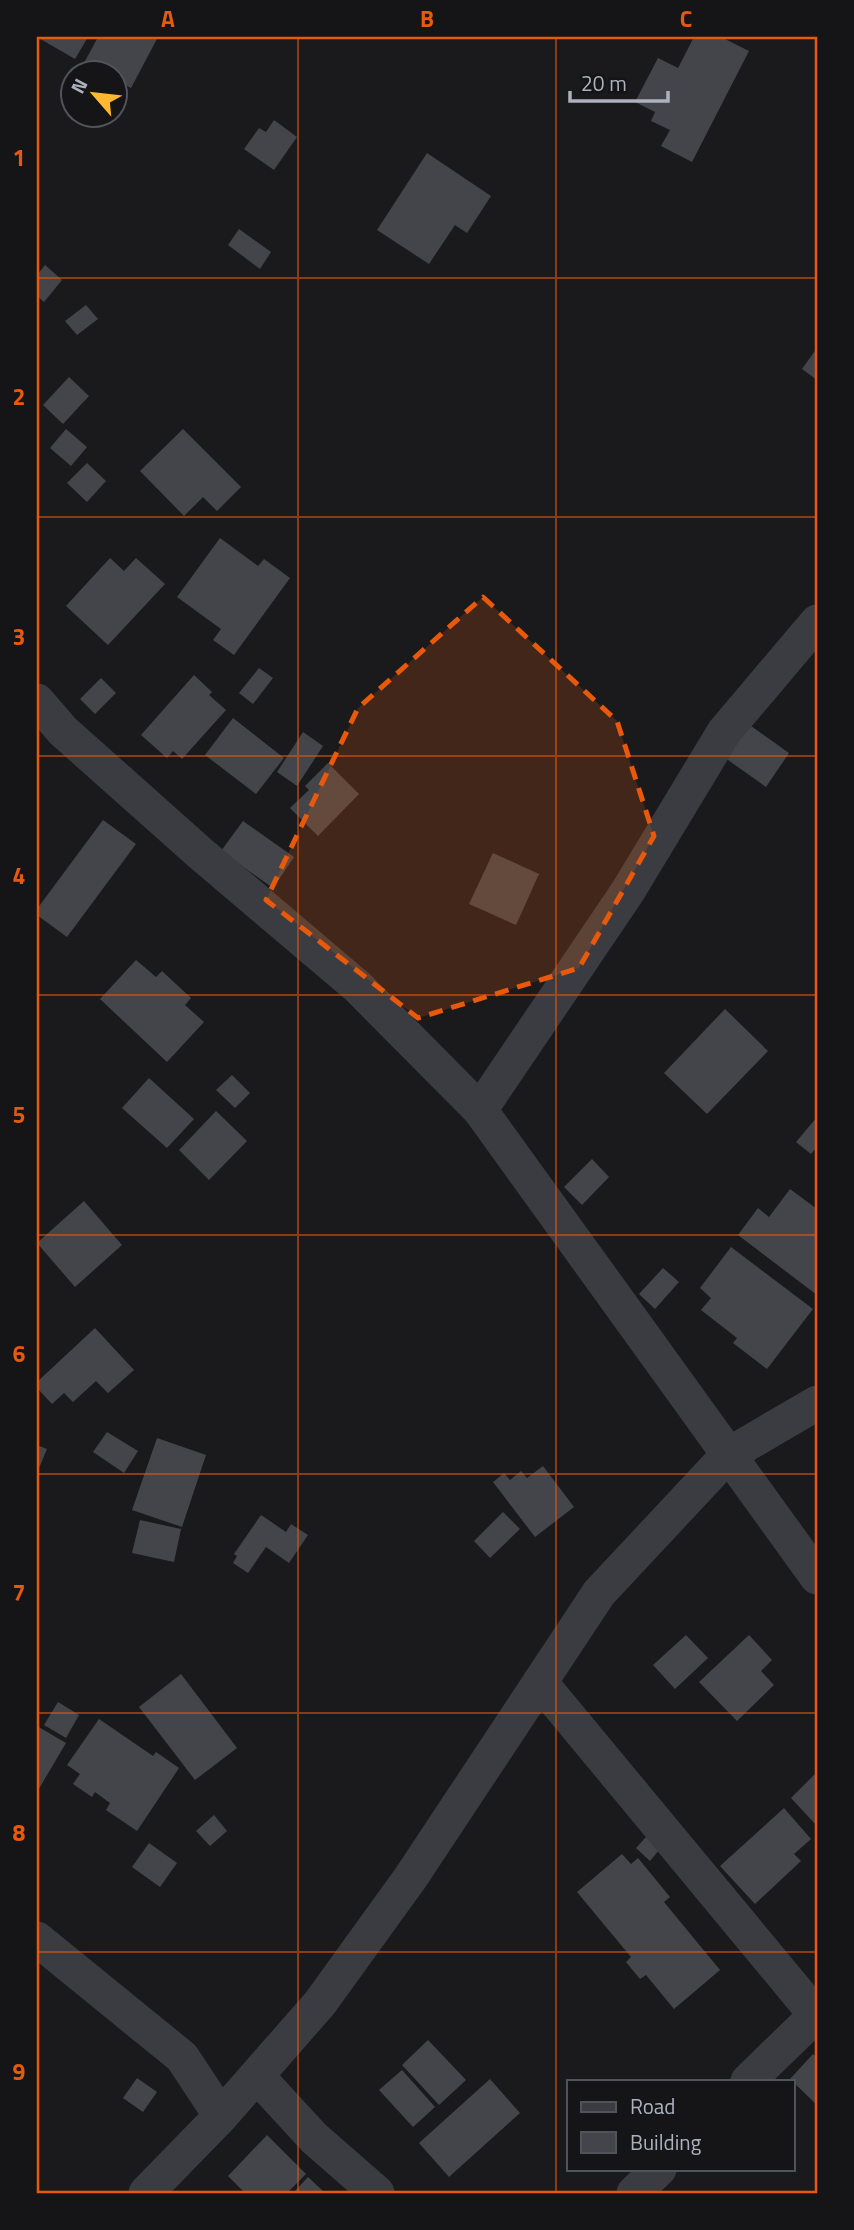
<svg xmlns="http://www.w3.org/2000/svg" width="854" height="2230" font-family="'Titillium Web',sans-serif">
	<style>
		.building { fill: #44454a }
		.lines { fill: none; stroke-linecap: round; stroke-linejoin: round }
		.minor { stroke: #3b3c42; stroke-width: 35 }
		.marked { fill: #e8590c; fill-opacity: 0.2; stroke: #e8590c; stroke-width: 5; stroke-dasharray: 14 9; stroke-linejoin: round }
		.grid { fill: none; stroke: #e8590c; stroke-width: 2; stroke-opacity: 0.55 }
		.neatline { fill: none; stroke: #e8590c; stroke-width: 2.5 }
		.grid-label { font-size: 23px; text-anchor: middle; font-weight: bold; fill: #e8590c }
	</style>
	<rect width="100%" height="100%" fill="#1a1a1d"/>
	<g class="building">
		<polygon points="37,37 88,37 75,59"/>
		<polygon points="98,37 158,37 131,88 116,80 116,74 104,74 84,63"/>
		<polygon points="694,37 721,37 749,51 692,162 661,146 670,130 651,121 655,112 635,102 658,58 678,68"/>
		<polygon points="274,120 297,137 274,170 244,149 259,128 266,132"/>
		<polygon points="427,153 491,196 467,233 455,225 429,264 377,230"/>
		<polygon points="239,229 271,252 260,269 228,245"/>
		<polygon points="45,265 62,280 44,302 37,296 37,275"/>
		<polygon points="86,305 98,319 77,335 65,321"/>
		<polygon points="817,348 817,380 802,369"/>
		<polygon points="69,377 89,396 63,424 43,405"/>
		<polygon points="66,429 87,447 71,466 50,448"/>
		<polygon points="183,429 241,487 217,511 203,497 184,516 140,471"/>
		<polygon points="87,463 106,481 87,502 67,483"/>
		<polygon points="220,538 258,566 264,559 290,578 234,655 213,640 221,629 177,597"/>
		<polygon points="110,558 124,571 136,558 165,584 108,645 66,606"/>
		<polygon points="259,668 273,678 253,704 239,693"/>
		<polygon points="194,675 212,692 209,695 226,710 182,759 173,751 167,758 141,735"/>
		<polygon points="101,678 116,693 95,714 80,699"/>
		<polygon points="233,718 284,758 256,794 205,755"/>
		<polygon points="744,721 789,753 766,787 721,755"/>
		<polygon points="303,732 323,746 297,786 277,772"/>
		<polygon points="328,763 359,794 318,836 290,808 309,790 305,786"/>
		<polygon points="103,820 136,844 67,937 37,915 37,909"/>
		<polygon points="243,821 294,857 273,888 221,851"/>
		<polygon points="493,853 539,874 516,925 469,904"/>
		<polygon points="136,960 156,977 162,971 191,998 185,1005 204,1022 167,1062 100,999"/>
		<polygon points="725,1009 768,1051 707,1114 664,1073"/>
		<polygon points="232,1075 250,1093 235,1108 216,1090"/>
		<polygon points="149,1078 194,1119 167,1148 122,1108"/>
		<polygon points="216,1111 247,1141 209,1180 179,1150"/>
		<polygon points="817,1117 817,1147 811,1154 796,1142"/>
		<polygon points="592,1159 609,1177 582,1205 564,1187"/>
		<polygon points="790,1189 817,1209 817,1295 738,1235 758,1208 769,1217"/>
		<polygon points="84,1201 122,1245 75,1287 37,1243"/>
		<polygon points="731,1247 813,1309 767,1369 733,1343 737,1338 701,1310 711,1298 700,1288"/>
		<polygon points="663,1268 679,1282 655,1309 639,1294"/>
		<polygon points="95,1328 134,1370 108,1393 96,1381 73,1402 64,1393 52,1404 37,1388 37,1382"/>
		<polygon points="107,1432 138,1451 124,1473 93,1452"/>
		<polygon points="157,1438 206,1455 182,1527 132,1510"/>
		<polygon points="37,1445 47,1449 37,1473"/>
		<polygon points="543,1466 574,1507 535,1537 493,1482 504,1473 510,1480 521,1471 527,1478"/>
		<polygon points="503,1512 520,1529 490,1558 474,1541"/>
		<polygon points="261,1515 286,1532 291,1524 308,1535 289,1563 266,1547 248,1573 233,1563 237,1556 234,1554"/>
		<polygon points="140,1520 181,1529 174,1562 132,1553"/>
		<polygon points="686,1635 708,1658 675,1689 653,1665"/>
		<polygon points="749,1635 772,1660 761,1671 774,1685 737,1721 699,1682"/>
		<polygon points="181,1674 237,1748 195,1780 139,1707"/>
		<polygon points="58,1702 79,1715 66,1738 44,1725"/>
		<polygon points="99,1719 153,1756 156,1752 179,1768 137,1831 106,1810 110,1803 95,1792 92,1797 73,1784 80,1774 67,1765"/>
		<polygon points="37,1726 66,1743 37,1792"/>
		<polygon points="817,1772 817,1826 791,1798"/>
		<polygon points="784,1808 811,1839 794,1854 801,1861 755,1904 720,1866"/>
		<polygon points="214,1815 227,1831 210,1846 196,1831"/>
		<polygon points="646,1837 660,1849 650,1861 636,1848"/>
		<polygon points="149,1843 177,1863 160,1887 132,1867"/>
		<polygon points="622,1854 631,1864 638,1858 670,1897 664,1902 720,1970 674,2009 646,1975 640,1979 626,1962 631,1957 577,1892"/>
		<polygon points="428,2040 466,2080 439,2105 402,2065"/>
		<polygon points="813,2054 817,2057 817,2105 790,2079"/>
		<polygon points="402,2070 435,2107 413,2127 379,2090"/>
		<polygon points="137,2078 157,2092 143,2112 123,2098"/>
		<polygon points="490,2079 520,2113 449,2177 419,2143"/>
		<polygon points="267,2135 306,2174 287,2193 245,2193 228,2176"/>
		<polygon points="308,2177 323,2191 321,2193 293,2193"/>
	</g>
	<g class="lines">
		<g class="minor">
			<polyline points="37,701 63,731 200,853 358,987 480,1110 817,1577"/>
			<polyline points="480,1110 628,891 724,732 817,622"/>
			<polyline points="540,1682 816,2015 748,2081"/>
			<polyline points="37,1939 182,2057 221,2116"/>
			<polyline points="257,2076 314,2138 377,2193"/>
			<polyline points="146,2193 221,2116 320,2003 411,1877 599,1593 728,1455 817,1403"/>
			<polyline points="634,2193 659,2169"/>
		</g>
	</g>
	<path class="marked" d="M483 597 617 721 654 836 579 968 418 1018 266 900 358 708Z"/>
	<path class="grid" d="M298 37V2193M556 37V2193M37 278H817M37 517H817M37 756H817M37 995H817M37 1235H817M37 1474H817M37 1713H817M37 1952H817"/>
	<rect width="854" height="2230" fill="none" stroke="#151518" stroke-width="77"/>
	<rect x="567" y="2080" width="228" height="91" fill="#151518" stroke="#51535a" stroke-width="2"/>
	<rect x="581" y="2102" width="35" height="10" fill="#3b3c42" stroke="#51535a" stroke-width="2"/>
	<text x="630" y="2114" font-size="21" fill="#acb1bd">Road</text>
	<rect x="581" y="2132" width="35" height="21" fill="#44454a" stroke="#51535a" stroke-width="2"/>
	<text x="630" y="2150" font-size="21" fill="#acb1bd">Building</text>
	<g transform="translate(94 94) rotate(298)"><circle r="33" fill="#151518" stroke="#51535a" stroke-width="2"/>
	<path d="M0-5L12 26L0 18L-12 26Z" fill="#ffb830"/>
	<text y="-10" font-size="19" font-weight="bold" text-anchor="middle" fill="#acb1bd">N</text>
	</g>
	<path d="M570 91v10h98v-10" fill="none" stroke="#acb1bd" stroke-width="3.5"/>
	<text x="581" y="91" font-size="21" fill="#acb1bd" stroke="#151518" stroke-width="5" paint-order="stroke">20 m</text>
	<rect x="38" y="38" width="778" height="2154" class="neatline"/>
	<g class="grid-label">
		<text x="168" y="27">A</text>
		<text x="427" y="27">B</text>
		<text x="686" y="27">C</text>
		<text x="19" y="166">1</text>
		<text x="19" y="405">2</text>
		<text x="19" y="645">3</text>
		<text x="19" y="884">4</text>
		<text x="19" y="1123">5</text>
		<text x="19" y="1362">6</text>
		<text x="19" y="1601">7</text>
		<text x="19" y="1841">8</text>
		<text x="19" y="2080">9</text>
	</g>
</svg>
